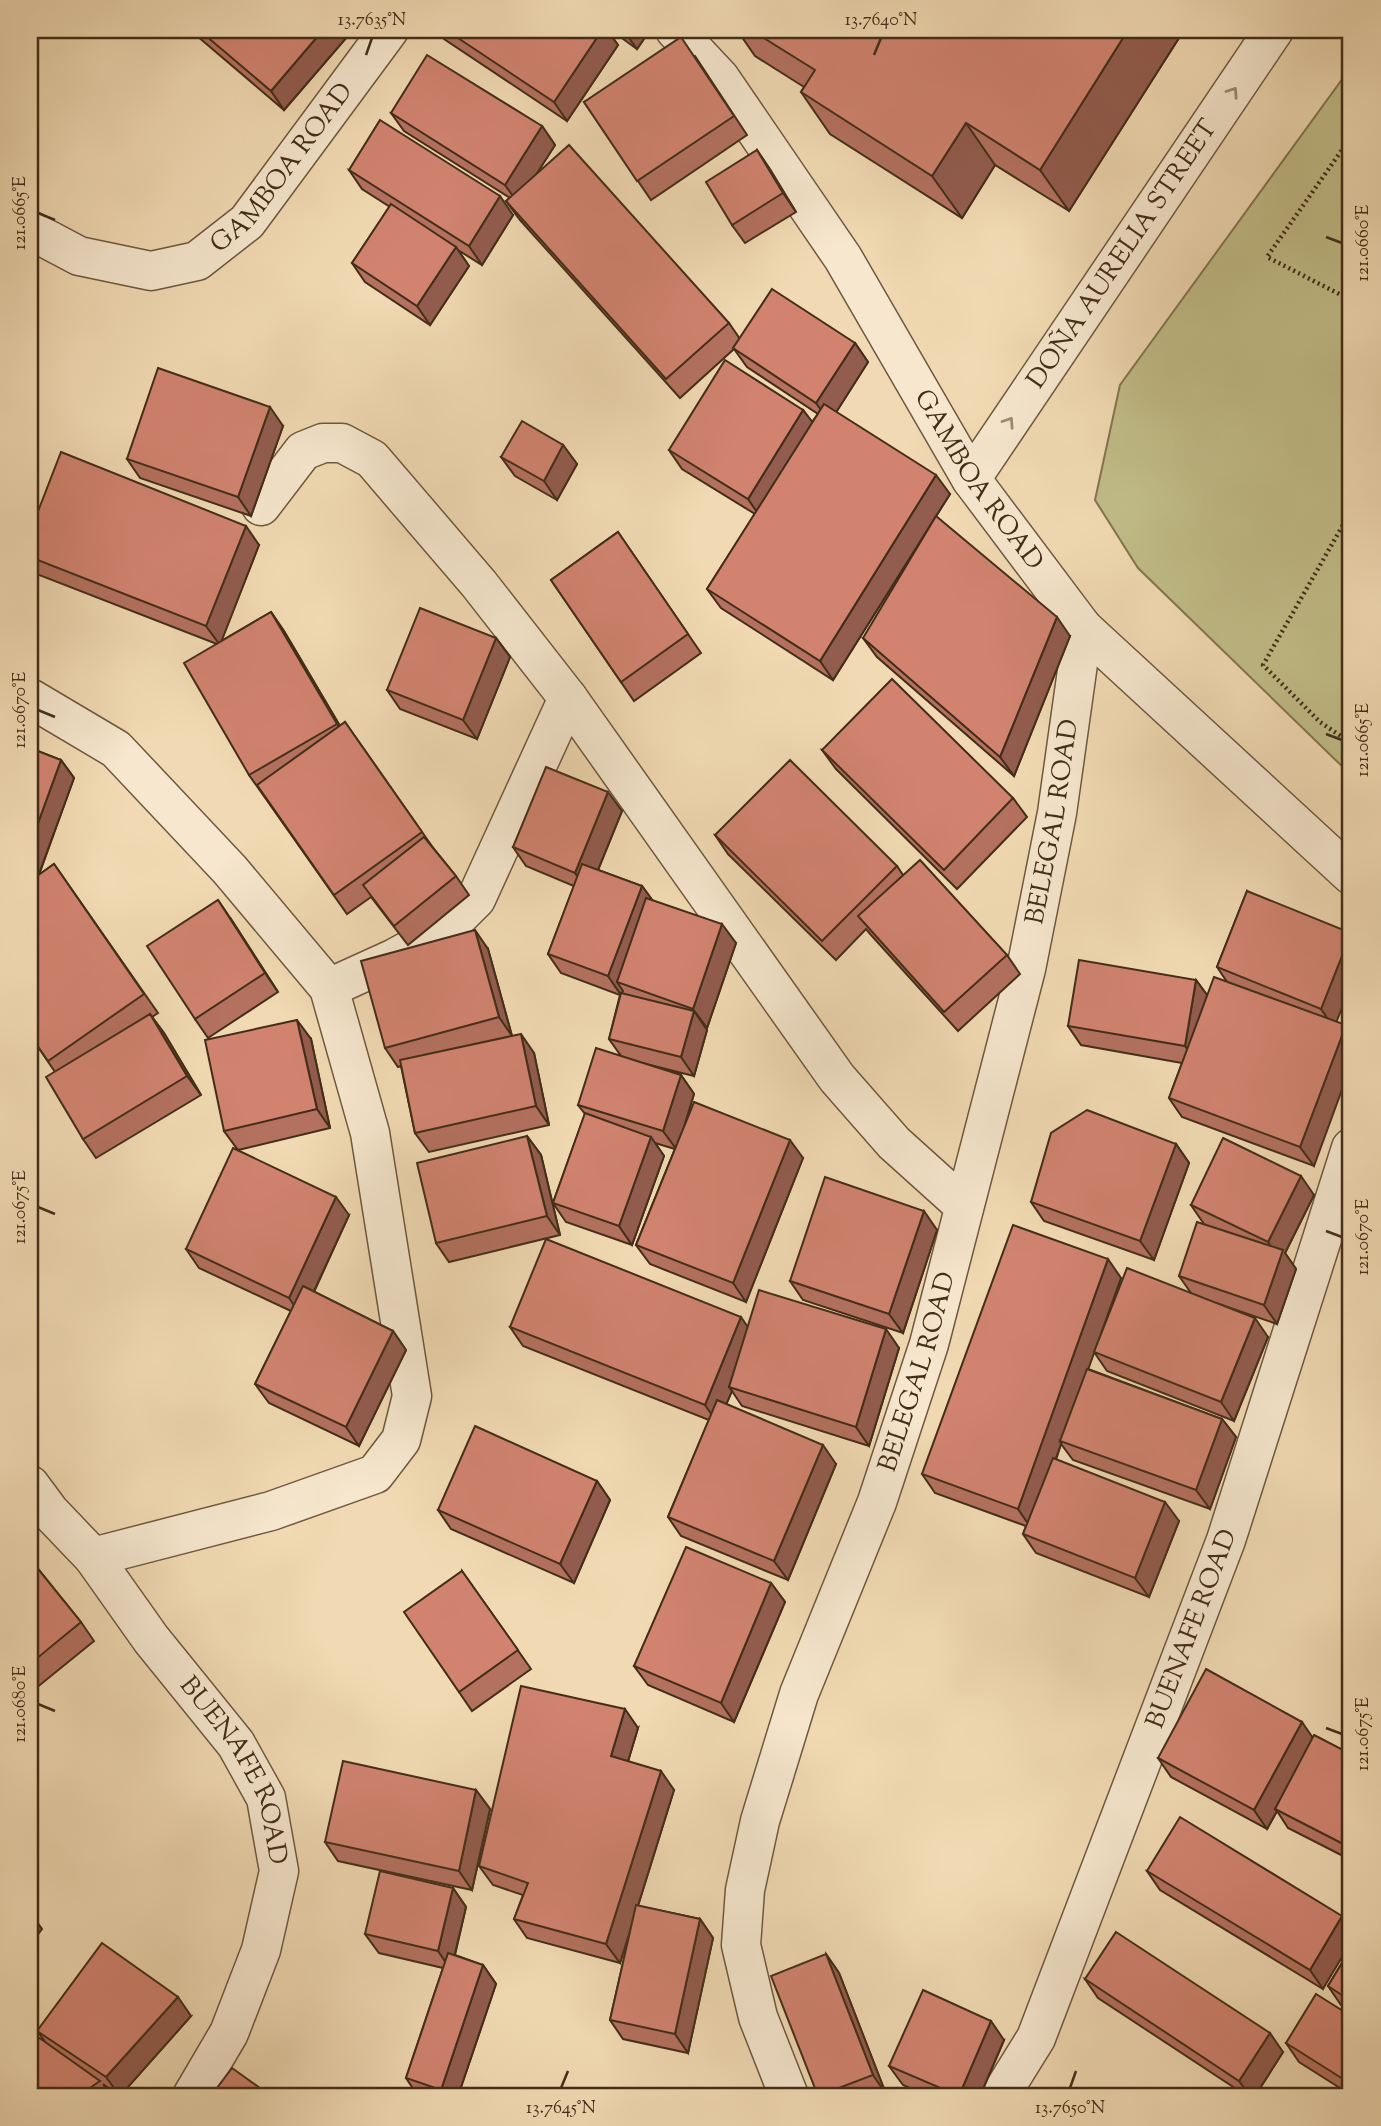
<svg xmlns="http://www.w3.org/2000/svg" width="1381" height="2126" font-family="'Sorts Mill Goudy',serif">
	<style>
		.green { fill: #c1bd88; stroke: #827550; stroke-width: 2 }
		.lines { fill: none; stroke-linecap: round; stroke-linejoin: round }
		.minor-casing { stroke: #6e583f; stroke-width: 41 }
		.path { stroke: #432d18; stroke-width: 4.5; stroke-dasharray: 2 3.5; stroke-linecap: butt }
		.minor { stroke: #f6e7ce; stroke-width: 38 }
		.wall { fill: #b47160; stroke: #432d18; stroke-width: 2 }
		.shaded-wall { fill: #925c4e; stroke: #432d18; stroke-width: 2 }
		.building { fill: #d18370; stroke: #432d18; stroke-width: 2 }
		.oneway { stroke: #9c8a73 }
		.ticks { fill: none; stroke: #432d18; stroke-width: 2.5 }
		.labels { text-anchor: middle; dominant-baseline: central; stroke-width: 5; stroke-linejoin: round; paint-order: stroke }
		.street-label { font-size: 26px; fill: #432d18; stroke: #f6e7ce }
		.neatline { fill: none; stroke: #432d18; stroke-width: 2.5 }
		.ticks-label { font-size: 18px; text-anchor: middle; fill: #432d18 }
	</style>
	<rect width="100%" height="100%" fill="#f1dab3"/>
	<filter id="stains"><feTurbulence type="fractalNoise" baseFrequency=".00286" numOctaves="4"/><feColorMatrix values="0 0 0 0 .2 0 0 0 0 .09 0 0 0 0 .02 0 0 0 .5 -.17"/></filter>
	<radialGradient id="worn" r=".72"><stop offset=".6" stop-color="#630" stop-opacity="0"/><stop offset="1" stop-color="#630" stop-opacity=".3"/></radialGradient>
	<polygon class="green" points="1351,67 1351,775 1138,568 1095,500 1120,385"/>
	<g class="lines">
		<defs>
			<g id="minor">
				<path id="s1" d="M675 30 720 78 843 258 971 479 1083 628 1351 875"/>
				<path id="s2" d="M30 230 79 256 151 271 197 261 247 222 389 30"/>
				<path id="s3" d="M971 479 1274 30"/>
				<polyline points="261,506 303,451 323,443 342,443 372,459 479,584 568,698 837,1078 894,1143 964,1206"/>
				<polyline points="30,698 116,749 230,870 329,988 370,1133 412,1396 401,1440 375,1474 271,1511 93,1557"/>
				<polyline points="329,988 395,958 444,931 476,899 568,698"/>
				<path id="s4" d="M30 1485 50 1512 93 1557 151 1639 236 1744 266 1798 279 1871 261 1950 229 2033 192 2096"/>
				<path id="s5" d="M789 2096 758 2017 741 1945 745 1890 760 1821 799 1694 877 1502 929 1344 1026 969 1057 813 1083 628"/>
				<path id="s6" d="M1000 2096 1036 2038 1226 1540 1351 1148"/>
			</g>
		</defs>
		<use href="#minor" class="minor-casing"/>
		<g class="path">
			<polyline points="1351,137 1267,257 1351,300"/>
			<polyline points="1351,511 1263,665 1320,722 1351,743"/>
		</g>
		<use href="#minor" class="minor"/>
	</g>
	<g class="wall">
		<polygon points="190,30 353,30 284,110"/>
		<polygon points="438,30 607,30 618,45 567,121 444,39"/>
		<polygon points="611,30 650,30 637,49"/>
		<polygon points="737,30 1184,30 1069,211 995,165 962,218 830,134 801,92 804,87 755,56"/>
		<polygon points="695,56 747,135 651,200 584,102"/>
		<polygon points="391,113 542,126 555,145 537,173 729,323 740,339 855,343 868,362 836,412 950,494 833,680 721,608 707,589 755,514 682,469 669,450 803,410 812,422 818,414 747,367 734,349 680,398 520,220 506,201 510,198 404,131"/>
		<polygon points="757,150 796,212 745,243 732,225"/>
		<polygon points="349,170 513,215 482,265 458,250 469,266 430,325 365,282 352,263 390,207 362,189"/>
		<polygon points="283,426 251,516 140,478 127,459"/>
		<polygon points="563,445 577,464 557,500 515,476 501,457"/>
		<polygon points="30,532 259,545 221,641 271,612 284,631 340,726 345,722 434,849 456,876 469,895 408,945 371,897 347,914 249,775 217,644 34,573 30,566"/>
		<polygon points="618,532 701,653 634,701 551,580"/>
		<polygon points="1070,636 1014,776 877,657 863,638"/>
		<polygon points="496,638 510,657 477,739 400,709 387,690"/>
		<polygon points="30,748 61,760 74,778 39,875 54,864 158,1013 152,1017 164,1033 201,1095 96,1158 83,1139 55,1072 30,1035 31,880 30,880"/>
		<polygon points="822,750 1013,798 1027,817 957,889 836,769"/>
		<polygon points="622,811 598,870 642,886 653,901 736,943 707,1028 705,1027 707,1030 694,1076 642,1063 681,1075 694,1094 685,1122 803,1158 746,1302 650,1264 636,1245 675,1149 655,1143 664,1156 632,1245 566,1222 553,1203 585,1114 578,1105 621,1056 609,1039 620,995 561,973 548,954 574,886 526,866 513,847"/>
		<polygon points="715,835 897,866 903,875 1007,955 1020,974 958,1031 871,935 866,929 836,960 728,854"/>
		<polygon points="1247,891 1336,1022 1314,1166 1182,1117 1169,1098 1182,1063 1081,1045 1068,1026 1196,980 1207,995 1227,982 1217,967"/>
		<polygon points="231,919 278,992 208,1038 195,1019"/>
		<polygon points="488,949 512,1036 534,1053 549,1125 429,1152 415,1133 401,1066 398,1067 385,1048"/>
		<polygon points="311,1039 330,1128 238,1150 224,1131"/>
		<polygon points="527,1136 541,1155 560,1235 449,1262 436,1243"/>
		<polygon points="1176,1144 1189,1163 1154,1260 1044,1221 1031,1202"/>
		<polygon points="1314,1195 1285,1253 1296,1269 1277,1324 1216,1303 1268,1337 1234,1421 1107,1371 1094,1352 1088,1369 1222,1419 1236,1437 1210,1509 1073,1460 1061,1444 1056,1460 1179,1521 1149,1597 1036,1553 1023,1534 1026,1526 935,1493 922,1474 1121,1278 1104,1326 1191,1293 1179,1276 1204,1224 1191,1205"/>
		<polygon points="349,1215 314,1292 393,1331 406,1350 359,1446 269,1403 255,1384 291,1311 199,1268 186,1249"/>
		<polygon points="937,1230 903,1333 803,1300 790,1281"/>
		<polygon points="510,1327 747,1327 899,1348 869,1446 742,1406 732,1391 726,1404 836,1464 788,1580 681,1536 668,1517 709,1420 523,1346"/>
		<polygon points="597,1481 610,1500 574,1583 451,1529 438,1510"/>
		<polygon points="30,1559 81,1622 94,1641 30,1693"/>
		<polygon points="462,1571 531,1669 472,1711 459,1692"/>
		<polygon points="771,1583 785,1602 734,1722 648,1685 634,1666"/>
		<polygon points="638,1728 628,1761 674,1790 638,1906 700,1919 713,1938 688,2053 623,2039 610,2020 632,1923 620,1963 527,1938 514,1919 523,1895 493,1885 479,1866"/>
		<polygon points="1313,1737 1351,1754 1351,1860 1288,1828 1277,1811 1267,1829 1171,1777 1158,1758"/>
		<polygon points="476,1790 490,1809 472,1890 338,1861 325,1842"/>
		<polygon points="1147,1871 1342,1916 1323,1989 1160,1890"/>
		<polygon points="1351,1881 1351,1905 1343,1894"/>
		<polygon points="453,1888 466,1907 455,1955 483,1965 496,1984 458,2096 418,2096 406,2078 443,1968 379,1953 365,1934"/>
		<polygon points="1351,1948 1351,2011 1341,2005 1328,1986"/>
		<polygon points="826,1954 839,1973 886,2094 881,2096 818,2096"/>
		<polygon points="1085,1979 1283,2052 1255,2096 1247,2096 1098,1998"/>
		<polygon points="191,2016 120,2096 103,2084 111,2096 30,2096 46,2043 37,2031"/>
		<polygon points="1351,2016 1351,2095 1299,2062 1286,2043"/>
		<polygon points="1004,2040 980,2096 928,2096 903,2085 889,2066"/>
	</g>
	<g class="shaded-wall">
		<polygon points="323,30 353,30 284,110 271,91"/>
		<polygon points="602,30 607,30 618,45 567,121 554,102"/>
		<polygon points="623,30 650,30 637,49"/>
		<polygon points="1128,30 1184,30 1069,211 1040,170"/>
		<polygon points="966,123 995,165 962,218 932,176"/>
		<polygon points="542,126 555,145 518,203 505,185"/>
		<polygon points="757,150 770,169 796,212 783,193"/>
		<polygon points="500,196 513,215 482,265 469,246"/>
		<polygon points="456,247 469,266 430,325 417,306"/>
		<polygon points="855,343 868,362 830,422 816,403"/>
		<polygon points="270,407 283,426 251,516 238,497"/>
		<polygon points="803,410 817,428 761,518 748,499"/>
		<polygon points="563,445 577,464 557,500 544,481"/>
		<polygon points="936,475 950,494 833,680 820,661"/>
		<polygon points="246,526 259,545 220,645 206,626"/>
		<polygon points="271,612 284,631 350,743 337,724"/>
		<polygon points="1057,617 1070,636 1014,776 1000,757"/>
		<polygon points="496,638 510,657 477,739 463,720"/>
		<polygon points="61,760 74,778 36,882 30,873 30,845"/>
		<polygon points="608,792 622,811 589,892 575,873"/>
		<polygon points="642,886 656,905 617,982 623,991 621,995 608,976"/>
		<polygon points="218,900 231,919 278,992 265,973"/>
		<polygon points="722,924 736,943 707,1028 693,1009"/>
		<polygon points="475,930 488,949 512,1036 499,1017"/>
		<polygon points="1351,933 1351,985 1334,1028 1321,1009"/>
		<polygon points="1196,980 1210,999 1198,1065 1185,1046"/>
		<polygon points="694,1011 707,1030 694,1076 681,1057"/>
		<polygon points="150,1014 164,1033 201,1095 187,1076"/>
		<polygon points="297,1020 311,1039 330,1128 317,1109"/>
		<polygon points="1346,1025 1351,1033 1351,1065 1314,1166 1300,1147"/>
		<polygon points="521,1034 534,1053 549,1125 536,1106"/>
		<polygon points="681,1075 694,1094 677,1150 663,1131"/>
		<polygon points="527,1136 541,1155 560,1235 547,1216"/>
		<polygon points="651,1137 664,1156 632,1245 619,1226"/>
		<polygon points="790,1140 803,1158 746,1302 733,1283"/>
		<polygon points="1176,1144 1189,1163 1154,1260 1140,1241"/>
		<polygon points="1301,1176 1314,1195 1285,1253 1296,1269 1277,1324 1264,1305 1280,1259 1268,1242"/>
		<polygon points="336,1197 349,1215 302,1317 289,1298"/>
		<polygon points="924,1211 937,1230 903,1333 889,1314"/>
		<polygon points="1108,1259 1121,1278 1062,1442 1060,1441 1061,1444 1031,1528 1018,1509"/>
		<polygon points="741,1317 754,1336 729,1387 732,1391 718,1424 705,1405"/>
		<polygon points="1255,1318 1268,1337 1234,1421 1221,1402"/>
		<polygon points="886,1329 899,1348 869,1446 856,1427"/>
		<polygon points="393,1331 406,1350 359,1446 346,1427"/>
		<polygon points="1222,1419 1236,1437 1210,1509 1196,1490"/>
		<polygon points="823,1445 836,1464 788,1580 774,1561"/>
		<polygon points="597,1481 610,1500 574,1583 560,1564"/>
		<polygon points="1165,1502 1179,1521 1149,1597 1135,1578"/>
		<polygon points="771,1583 785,1602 734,1722 721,1703"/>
		<polygon points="625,1709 638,1728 624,1775 611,1756"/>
		<polygon points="1302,1722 1315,1741 1275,1809 1277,1811 1267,1829 1254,1810"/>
		<polygon points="661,1771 674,1790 620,1963 606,1944"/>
		<polygon points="476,1790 490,1809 472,1890 459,1871"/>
		<polygon points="453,1888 466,1907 451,1970 438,1951"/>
		<polygon points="30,1912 42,1929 30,1945"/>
		<polygon points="1342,1916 1351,1929 1351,1942 1323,1989 1310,1970"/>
		<polygon points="700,1919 713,1938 688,2053 675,2034"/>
		<polygon points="826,1954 839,1973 886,2094 873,2075"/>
		<polygon points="483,1965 496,1984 458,2096 445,2096 441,2090"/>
		<polygon points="178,1997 191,2016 120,2096 106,2077"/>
		<polygon points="991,2021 1004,2040 980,2096 959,2096"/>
		<polygon points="1270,2033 1283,2052 1255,2096 1250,2096 1239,2081"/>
	</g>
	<g class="building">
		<polygon points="199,30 323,30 271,91"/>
		<polygon points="446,30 602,30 554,102"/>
		<polygon points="751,30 1128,30 1040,170 966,123 932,176 801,92 815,70"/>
		<polygon points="681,37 734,116 637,181 584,102"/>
		<polygon points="427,55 542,126 505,185 391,113"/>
		<polygon points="380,120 500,196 469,246 349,170"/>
		<polygon points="569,145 729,323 666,379 506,201"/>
		<polygon points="757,150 783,193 732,225 706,182"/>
		<polygon points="391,204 456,247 417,306 352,263"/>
		<polygon points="772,289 855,343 816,403 733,348"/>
		<polygon points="725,360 803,410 748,499 669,450"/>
		<polygon points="158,368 270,407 238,497 127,459"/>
		<polygon points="824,404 936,475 820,661 707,589"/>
		<polygon points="522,421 563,445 544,481 501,457"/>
		<polygon points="61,452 246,526 206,626 30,557 30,532"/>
		<polygon points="936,516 1057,617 1000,757 863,638"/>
		<polygon points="618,532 688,634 621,682 551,580"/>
		<polygon points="420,608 496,638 463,720 387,690"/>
		<polygon points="271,612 337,724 249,775 184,663"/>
		<polygon points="892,679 1013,798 944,870 822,750"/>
		<polygon points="345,722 422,832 334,895 257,785"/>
		<polygon points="30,748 61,760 30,845"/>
		<polygon points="790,760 897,866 822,941 715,835"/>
		<polygon points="546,767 608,792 575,873 513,847"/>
		<polygon points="424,837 456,876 394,926 363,885"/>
		<polygon points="920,860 1007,955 944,1012 858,916"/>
		<polygon points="54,864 144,994 48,1061 30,1035 30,881"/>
		<polygon points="582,864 642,886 608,976 548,954"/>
		<polygon points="1247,891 1351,933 1321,1009 1217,967"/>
		<polygon points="646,898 722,924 693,1009 617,982"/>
		<polygon points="218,900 265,973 195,1019 147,946"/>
		<polygon points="475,930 499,1017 385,1048 361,961"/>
		<polygon points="1079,960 1196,980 1185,1046 1068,1026"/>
		<polygon points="1214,977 1346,1025 1300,1147 1169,1098"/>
		<polygon points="621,993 694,1011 681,1057 609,1039"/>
		<polygon points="150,1014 187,1076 83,1139 46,1077"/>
		<polygon points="297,1020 317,1109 224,1131 205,1040"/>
		<polygon points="521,1034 536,1106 415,1133 400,1060"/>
		<polygon points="596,1048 681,1075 663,1131 578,1105"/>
		<polygon points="694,1102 790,1140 733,1283 636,1245"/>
		<polygon points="1087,1110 1176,1144 1140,1241 1031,1202 1051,1133"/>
		<polygon points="585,1113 651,1137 619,1226 553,1203"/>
		<polygon points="527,1136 547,1216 436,1243 417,1163"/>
		<polygon points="1223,1138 1301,1176 1268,1242 1191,1205"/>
		<polygon points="233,1148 336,1197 289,1298 186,1249"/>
		<polygon points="825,1177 924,1211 889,1314 790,1281"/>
		<polygon points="1197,1222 1283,1250 1264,1305 1179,1276"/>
		<polygon points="1013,1225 1108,1259 1018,1509 922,1474"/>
		<polygon points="546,1239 741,1317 705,1405 510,1327"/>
		<polygon points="1127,1268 1255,1318 1221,1402 1094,1352"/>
		<polygon points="303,1286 393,1331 346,1427 255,1384"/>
		<polygon points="759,1290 886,1329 856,1427 729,1387"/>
		<polygon points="1087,1369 1222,1419 1196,1490 1060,1441"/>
		<polygon points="717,1400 823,1445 774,1561 668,1517"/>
		<polygon points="475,1426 597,1481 560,1564 438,1510"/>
		<polygon points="1053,1458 1165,1502 1135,1578 1023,1534"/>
		<polygon points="686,1547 771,1583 721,1703 634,1666"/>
		<polygon points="30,1559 81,1622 30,1664"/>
		<polygon points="462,1571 518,1650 459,1692 404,1612"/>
		<polygon points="1206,1669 1302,1722 1254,1810 1158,1758"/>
		<polygon points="521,1686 625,1709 611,1756 661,1771 606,1944 514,1919 528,1883 479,1866"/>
		<polygon points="1314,1735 1351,1754 1351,1848 1275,1809"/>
		<polygon points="343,1761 476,1790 459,1871 325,1842"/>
		<polygon points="1180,1817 1342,1916 1310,1970 1147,1871"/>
		<polygon points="380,1871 453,1888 438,1951 365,1934"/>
		<polygon points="1351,1881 1351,1899 1343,1894"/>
		<polygon points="636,1905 700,1919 675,2034 610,2020"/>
		<polygon points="1116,1932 1270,2033 1239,2081 1085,1979"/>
		<polygon points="102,1943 178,1997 106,2077 37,2031"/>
		<polygon points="1351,1948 1351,2001 1328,1986"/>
		<polygon points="448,1953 483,1965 441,2090 406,2078"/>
		<polygon points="826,1954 873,2075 818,2096 771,1976"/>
		<polygon points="923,1990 991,2021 959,2096 889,2066"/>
		<polygon points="1316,1994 1351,2016 1351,2084 1286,2043"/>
		<polygon points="31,2032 100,2081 78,2096 30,2096 30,2034"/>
		<polygon points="232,2068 271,2096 211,2096"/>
	</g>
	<defs><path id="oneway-chevron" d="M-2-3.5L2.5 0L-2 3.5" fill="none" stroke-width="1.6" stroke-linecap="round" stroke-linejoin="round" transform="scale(1.75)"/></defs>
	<g class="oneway">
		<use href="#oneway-chevron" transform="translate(1233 92) rotate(-56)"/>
		<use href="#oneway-chevron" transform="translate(1009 422) rotate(-56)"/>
	</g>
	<path class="ticks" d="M366 55 372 38M874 55 881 38M38 213 55 220M1326 237 1342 243M38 710 55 717M1326 734 1342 740M38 1207 55 1214M1326 1231 1342 1237M38 1704 55 1711M1326 1728 1342 1734M561 2088 568 2071M1070 2088 1076 2071"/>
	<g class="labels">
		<g class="street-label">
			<text stroke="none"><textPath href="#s2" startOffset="303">GAMBOA ROAD</textPath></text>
			<text stroke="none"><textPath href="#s3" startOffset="271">DOÑA AURELIA STREET</textPath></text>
			<text stroke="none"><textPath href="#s1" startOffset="544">GAMBOA ROAD</textPath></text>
			<text stroke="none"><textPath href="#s5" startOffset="1328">BELEGAL ROAD</textPath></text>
			<text stroke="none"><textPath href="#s5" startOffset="761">BELEGAL ROAD</textPath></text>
			<text stroke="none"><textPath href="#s6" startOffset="506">BUENAFE ROAD</textPath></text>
			<text stroke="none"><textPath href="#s4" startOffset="355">BUENAFE ROAD</textPath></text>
		</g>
	</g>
	<rect width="1381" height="2126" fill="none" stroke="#f1dab3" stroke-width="77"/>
	<rect x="38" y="38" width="1304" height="2050" class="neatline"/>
	<g class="ticks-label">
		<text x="372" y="25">13.7635°N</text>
		<text x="881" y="25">13.7640°N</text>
		<text transform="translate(19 213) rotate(-90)" y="6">121.0665°E</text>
		<text transform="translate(1362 243) rotate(-90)" y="6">121.0660°E</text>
		<text transform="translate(19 710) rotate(-90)" y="6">121.0670°E</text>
		<text transform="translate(1362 740) rotate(-90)" y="6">121.0665°E</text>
		<text transform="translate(19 1207) rotate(-90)" y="6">121.0675°E</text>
		<text transform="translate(1362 1237) rotate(-90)" y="6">121.0670°E</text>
		<text transform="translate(19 1704) rotate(-90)" y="6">121.0680°E</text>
		<text transform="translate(1362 1734) rotate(-90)" y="6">121.0675°E</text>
		<text x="561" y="2113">13.7645°N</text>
		<text x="1070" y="2113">13.7650°N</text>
	</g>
	<rect width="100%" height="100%" filter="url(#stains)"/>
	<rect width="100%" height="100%" fill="url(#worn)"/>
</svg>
